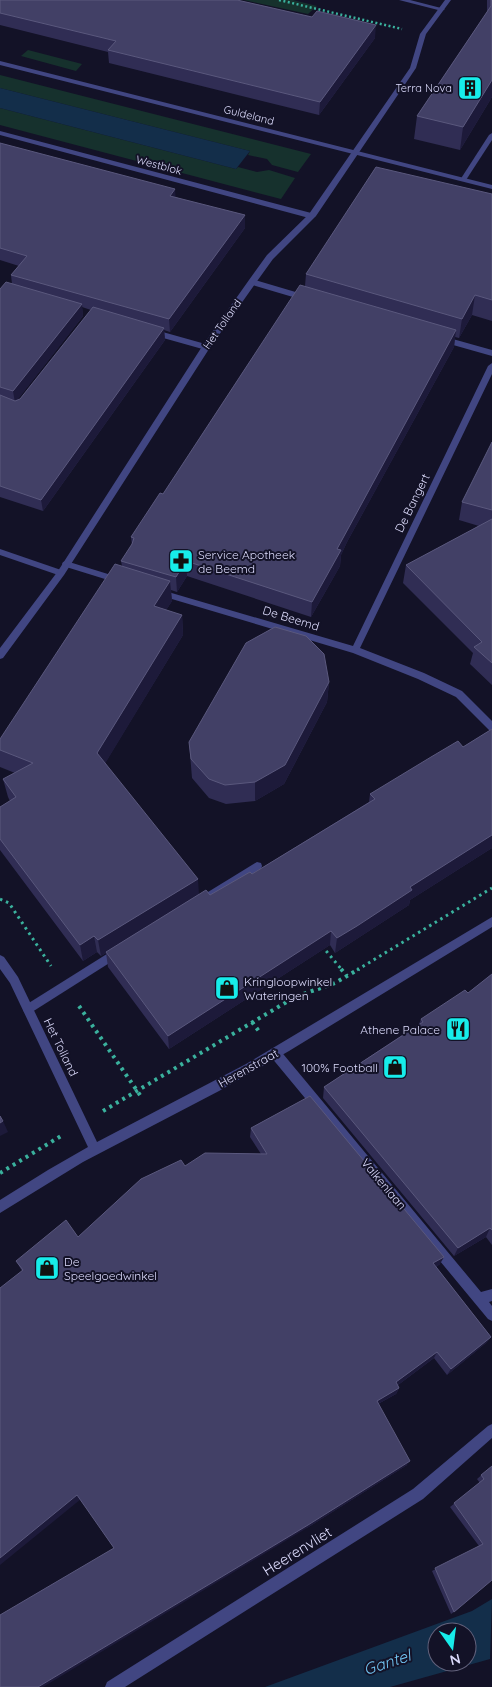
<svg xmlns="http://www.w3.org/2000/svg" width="492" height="1687" font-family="Quicksand,sans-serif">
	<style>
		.green { fill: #16312d }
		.water { fill: #132e4a; fill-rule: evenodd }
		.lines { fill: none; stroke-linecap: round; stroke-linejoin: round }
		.path-far2 { stroke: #3ab19d; stroke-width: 2.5; stroke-dasharray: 2 2.5; stroke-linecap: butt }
		.path-far1 { stroke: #3ab19d; stroke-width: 3; stroke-dasharray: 2.5 4; stroke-linecap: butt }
		.path { stroke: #3ab19d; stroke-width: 4; stroke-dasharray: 3 4.5; stroke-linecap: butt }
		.service { fill: #414682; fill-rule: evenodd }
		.minor { fill: #414682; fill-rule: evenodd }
		.tertiary { fill: #414682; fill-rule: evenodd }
		.wall { fill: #302d54; fill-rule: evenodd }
		.shaded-wall { fill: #1d1a3a }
		.building { fill: #424066; stroke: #5a587d }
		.labels { text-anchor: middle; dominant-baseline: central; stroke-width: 4; stroke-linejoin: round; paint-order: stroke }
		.far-poi-label { font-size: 11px; fill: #dcdbfc; stroke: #131227; text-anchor: end }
		.far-street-label { font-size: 11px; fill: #dcdbfc; stroke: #131227 }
		.street-label { font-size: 12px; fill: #dcdbfc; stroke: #131227 }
		.poi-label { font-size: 12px; fill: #dcdbfc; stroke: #131227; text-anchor: start }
		.near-street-label { font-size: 15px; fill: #dcdbfc; stroke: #131227 }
		.near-water-label { font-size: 16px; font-style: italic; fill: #72c6f4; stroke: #131227 }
	</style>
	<rect width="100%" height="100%" fill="#131227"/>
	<g class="green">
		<polygon points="244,0 293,0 317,6 308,14"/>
		<polygon points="28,50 82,64 76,71 21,56"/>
		<polygon points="0,75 311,154 298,172 272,165 267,159 248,155 250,151 0,88"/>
		<polygon points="0,108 236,169 238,167 257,172 269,170 295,178 281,199 0,125"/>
	</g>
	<g class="water">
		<polygon points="0,88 250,151 236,169 0,108"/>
		<path d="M492 1599 490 1659 390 1687H265L472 1611ZM437 1632H467V1662H437Z"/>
	</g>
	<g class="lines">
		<polyline class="path-far2" points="279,0 402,29"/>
		<g class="path-far1">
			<polyline points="0,899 9,903 51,966"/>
			<polyline points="322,946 342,970"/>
			<polyline points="357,970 492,888"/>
		</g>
		<g class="path">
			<polyline points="341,969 347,976"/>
			<polyline points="79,1006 142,1098"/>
			<polyline points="252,1022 261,1034"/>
			<polyline points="103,1111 295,997 335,983 359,969"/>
			<polyline points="0,1173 61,1136"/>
		</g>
		<g class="service">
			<polygon points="399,0 410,0 445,9 442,11"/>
			<polygon points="492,133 492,140 466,180 461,181 460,180 489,135"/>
			<polygon points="257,862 261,863 262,866 261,869 203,906 199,907 195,906 194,903 195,900"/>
			<polygon points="118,947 122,949 123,952 122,955 32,1012 28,1014 24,1012 23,1009 24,1006"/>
		</g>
		<g class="minor">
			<polygon points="0,61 492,185 492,189 0,65"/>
			<polygon points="0,131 315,214 316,216 309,218 0,135"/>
			<polygon points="249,280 255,280 309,296 310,298 306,300 303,300 249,284"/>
			<polygon points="152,329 209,345 210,347 206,350 149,334 148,332"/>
			<polygon points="442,336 492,350 492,356 439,341 438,339"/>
			<polygon points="492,363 492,374 360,648 424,673 462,691 492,721 492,731 489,730 456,697 418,679 353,653 155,594 154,592 158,589 353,646 488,366"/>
			<polygon points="0,549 64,571 65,573 61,576 0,555"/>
			<polygon points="66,561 124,579 125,581 121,584 63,566 62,564 63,562"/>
			<polygon points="275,1048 279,1049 481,1292 492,1289 492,1301 489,1302 492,1306 492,1321 488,1319 271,1057 270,1053 271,1049"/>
			<polygon points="492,1424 492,1438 423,1499 125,1687 105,1687 107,1682 413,1489 488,1426"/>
		</g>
		<g class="tertiary">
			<polygon points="445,0 451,0 426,34 416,68 316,216 273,259 255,284 209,349 64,575 3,658 0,659 0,648 58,571 203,345 249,280 267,255 309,214 410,68 420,34"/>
			<polygon points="492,917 492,927 289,1051 219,1091 83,1162 0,1213 0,1200 48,1170 88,1147 10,983 0,969 0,955 4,957 18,977 97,1142 246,1064"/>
		</g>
	</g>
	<g class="wall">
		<polygon points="0,0 375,38 319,115 109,63 108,52 0,25"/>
		<polygon points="487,0 492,0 492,97 460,150 414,139 417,116 487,12"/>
		<path d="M0 143 176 197 245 228 170 332 164 330 165 340 43 511 0 497V289L12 284 11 275 19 266 0 260ZM82 307 91 310 20 399 17 400 83 316Z"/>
		<polygon points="492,194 492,321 472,315 459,338 455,337 454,347 347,542 341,555 340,566 311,617 187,576 177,592 171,590 172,601 166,610 182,615 183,635 105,763 199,894 210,895 252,874 369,802 370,794 463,747 492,729 492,848 410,900 409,905 355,940 335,953 330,945 169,1049 108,967 106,953 101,956 97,952 83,961 0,850 0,807 10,801 8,797 3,779 15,773 0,767 0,739 122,566 121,561 132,545 131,537 163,494 305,286 306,274"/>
		<polygon points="492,442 492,685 470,664 473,653 403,583 406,565 479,526 459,520 462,502"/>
		<polygon points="329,682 327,702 284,784 255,801 226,804 209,798 192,778 189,742"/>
		<polygon points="492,974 492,1245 486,1237 454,1256 323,1098 324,1087 419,1024 421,1019 468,993"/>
		<polygon points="251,1128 440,1264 436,1267 491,1337 486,1343 447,1375 434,1358 398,1385 399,1388 396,1394 378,1404 407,1465 307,1528 114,1548 80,1499 22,1271 16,1261 78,1237 185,1166 261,1154 250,1137"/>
		<polygon points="492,1466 492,1580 454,1612 451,1614 432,1571 479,1546 450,1507 480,1483 477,1479"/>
	</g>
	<g class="shaded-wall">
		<polygon points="376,25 375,38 319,115 320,102"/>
		<polygon points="492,80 492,97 460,150 463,127"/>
		<polygon points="175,189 176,202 170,196"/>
		<polygon points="245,215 245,228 170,332 169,319"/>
		<polygon points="475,295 472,315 459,338 462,319"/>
		<polygon points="82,304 83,316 15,403 13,391"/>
		<polygon points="164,328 165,340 43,511 41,500"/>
		<polygon points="456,330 454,347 347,542 341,555 340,566 311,617 312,602 337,549 349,527"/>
		<polygon points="186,561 187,576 177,592 176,577"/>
		<polygon points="170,581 172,601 156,626 154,606"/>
		<polygon points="182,615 183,635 100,772 97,753"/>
		<polygon points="329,682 327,702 284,784 255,801 255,782"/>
		<polygon points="492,835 492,848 410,900 409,905 335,953 337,938 410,887"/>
		<polygon points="198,879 199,895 101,956 98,940"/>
		<polygon points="331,931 330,945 169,1049 168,1036"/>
		<polygon points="94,936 97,952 83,961 80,945"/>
		<polygon points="3,1121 8,1132 0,1136 0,1123"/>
		<polygon points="490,1228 486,1237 454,1256 458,1248"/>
		<polygon points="444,1257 440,1264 430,1271 433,1263"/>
		<polygon points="491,1337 486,1343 447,1375 451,1369"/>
		<polygon points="437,1352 434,1358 394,1388 396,1382"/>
		<polygon points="399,1388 396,1394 374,1406 377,1401"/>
		<polygon points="410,1461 407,1465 307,1528 43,1687 38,1687"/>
		<polygon points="77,1495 81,1499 0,1565 0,1558"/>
	</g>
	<g class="building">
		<polygon points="0,0 237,0 312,17 317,11 376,25 320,102 108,50 116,41 0,13"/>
		<polygon points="491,0 492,0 492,80 463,127 417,116 491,6"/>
		<polygon points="0,143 175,189 170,196 245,215 169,319 11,275 27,256 0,248"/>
		<polygon points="376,167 492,194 492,300 475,295 462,319 306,274"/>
		<polygon points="6,282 82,304 13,391 0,387 0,289"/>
		<polygon points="300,285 456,330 349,527 337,549 341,550 312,602 186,561 176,577 121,561 132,544 134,538 131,537 160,493 163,494"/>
		<polygon points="93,307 164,328 41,500 0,486 0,395 15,401 20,399"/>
		<polygon points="492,442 492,510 462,502"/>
		<polygon points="492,519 492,663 474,647 482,642 406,565"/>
		<polygon points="115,564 170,581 154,606 182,615 97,753 198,879 98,940 94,936 80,945 0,839 0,807 16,797 3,779 33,763 0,750 0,739"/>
		<polygon points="275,627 306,636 324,654 329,682 285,765 255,782 225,785 209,779 191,759 189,742 246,643"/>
		<polygon points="492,729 492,835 410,887 412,890 357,926 337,938 331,931 168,1036 106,952 206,890 210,895 250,872 252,874 375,799 370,794 431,757 458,741 463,747"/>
		<polygon points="492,974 492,1230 490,1228 458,1248 324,1087 423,1022 421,1019 465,990 468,993"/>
		<polygon points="310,1096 444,1257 433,1263 491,1337 451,1369 437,1352 396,1382 399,1388 377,1401 410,1461 308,1525 38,1687 0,1687 0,1615 114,1548 77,1495 0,1558 0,1288 23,1270 16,1261 66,1220 78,1237 141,1179 181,1160 185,1166 205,1153 267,1154 251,1128"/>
		<polygon points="0,1116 3,1121 0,1123"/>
		<polygon points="492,1466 492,1580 454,1612 435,1568 483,1544 454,1503 484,1479 481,1475"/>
	</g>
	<defs>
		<symbol id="building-square" viewBox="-11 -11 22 22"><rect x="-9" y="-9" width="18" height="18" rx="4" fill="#17ecea" stroke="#131227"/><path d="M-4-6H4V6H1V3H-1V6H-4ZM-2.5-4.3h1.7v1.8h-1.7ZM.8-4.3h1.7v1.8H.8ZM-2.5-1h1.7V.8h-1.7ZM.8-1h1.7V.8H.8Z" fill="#111"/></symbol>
		<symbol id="pharmacy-square" viewBox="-11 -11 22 22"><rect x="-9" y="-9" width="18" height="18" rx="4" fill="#17ecea" stroke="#131227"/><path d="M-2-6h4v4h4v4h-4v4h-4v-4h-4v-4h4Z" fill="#111"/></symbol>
		<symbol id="shop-square" viewBox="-11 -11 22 22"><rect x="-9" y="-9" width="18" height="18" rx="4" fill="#17ecea" stroke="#131227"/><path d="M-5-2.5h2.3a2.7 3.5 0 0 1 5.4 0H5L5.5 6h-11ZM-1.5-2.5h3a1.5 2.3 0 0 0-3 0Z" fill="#111"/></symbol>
		<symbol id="restaurant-square" viewBox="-11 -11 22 22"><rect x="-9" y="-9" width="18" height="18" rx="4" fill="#17ecea" stroke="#131227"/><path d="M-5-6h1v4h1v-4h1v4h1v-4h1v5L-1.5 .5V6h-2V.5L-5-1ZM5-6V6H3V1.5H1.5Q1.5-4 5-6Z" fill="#111"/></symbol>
	</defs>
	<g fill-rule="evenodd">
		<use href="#building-square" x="456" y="74" width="28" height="28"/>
		<use href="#pharmacy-square" x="167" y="547" width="28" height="28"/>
		<use href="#shop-square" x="213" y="974" width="28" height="28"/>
		<use href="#restaurant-square" x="444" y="1015" width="28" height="28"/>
		<use href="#shop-square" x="381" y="1053" width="28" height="28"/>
		<use href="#shop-square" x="33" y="1254" width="28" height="28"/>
	</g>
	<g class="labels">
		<g class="far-poi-label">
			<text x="452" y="88">Terra Nova</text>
		</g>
		<g class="far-street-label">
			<text transform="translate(249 115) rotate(14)">Guldeland</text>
			<text transform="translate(159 165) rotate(15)">Westblok</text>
			<text transform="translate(222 324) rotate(-55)">Het Tolland</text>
		</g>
		<g class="street-label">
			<text transform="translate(412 503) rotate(-64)">De Bangert</text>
			<text transform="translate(291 618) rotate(17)">De Beemd</text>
			<text transform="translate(61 1047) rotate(64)">Het Tolland</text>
			<text transform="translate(248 1068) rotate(-29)">Herenstraat</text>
			<text transform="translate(384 1184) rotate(50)">Valkenlaan</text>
		</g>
		<g class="poi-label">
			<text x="198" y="554">Service Apotheek<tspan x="198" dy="14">de Beemd</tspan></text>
			<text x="244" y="981">Kringloopwinkel<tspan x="244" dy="14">Wateringen</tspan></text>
			<text x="440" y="1029" text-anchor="end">Athene Palace</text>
			<text x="378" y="1067" text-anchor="end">100% Football</text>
			<text x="64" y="1261">De<tspan x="64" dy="14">Speelgoedwinkel</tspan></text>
		</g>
		<g class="near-street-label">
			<text transform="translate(297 1551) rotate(-32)">Heerenvliet</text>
		</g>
		<g class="near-water-label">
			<text transform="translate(387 1662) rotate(-18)">Gantel</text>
		</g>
	</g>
	<g transform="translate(452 1647) rotate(166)"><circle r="24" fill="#131227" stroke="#63627c"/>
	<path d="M0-4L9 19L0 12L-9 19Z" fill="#17ecea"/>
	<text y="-8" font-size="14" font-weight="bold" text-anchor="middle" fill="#dcdbfc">N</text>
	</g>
</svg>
